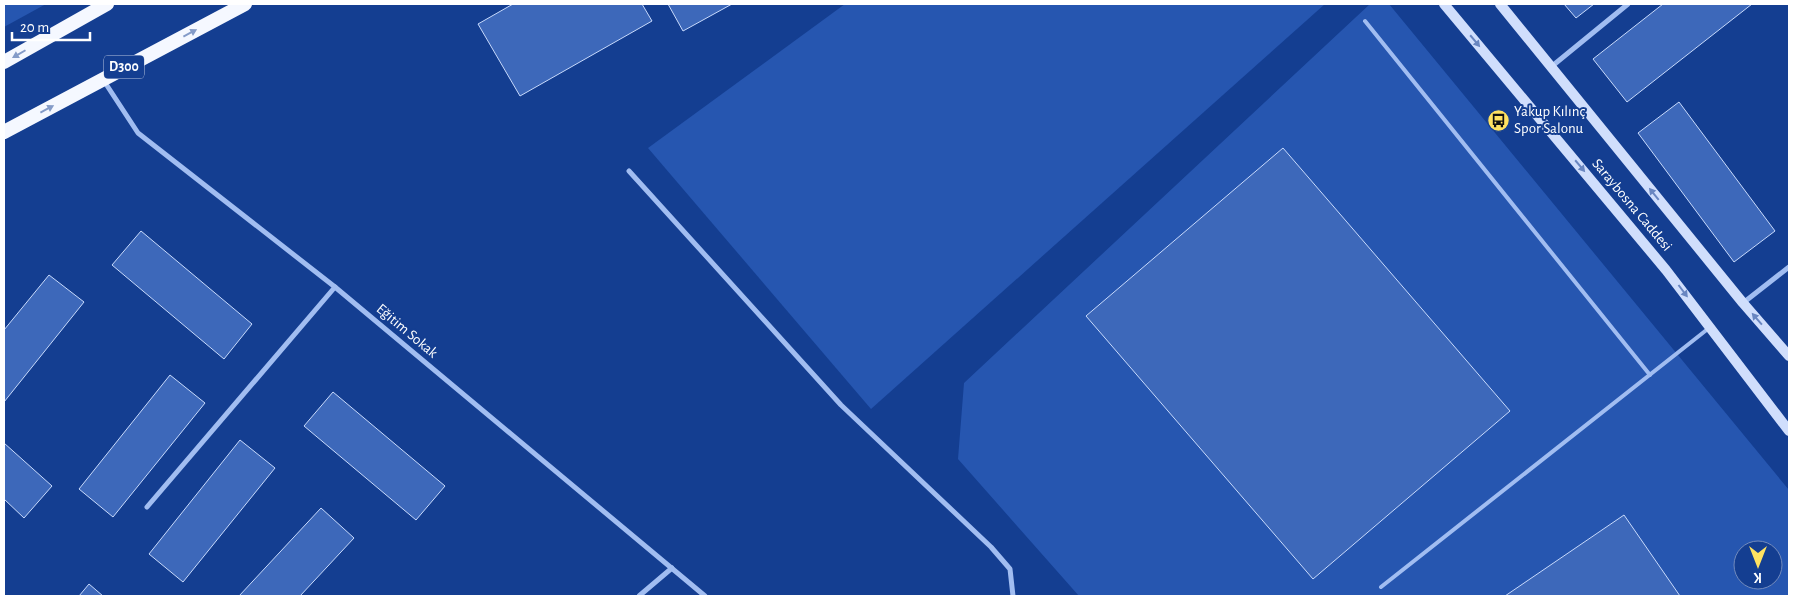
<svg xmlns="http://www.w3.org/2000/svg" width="1793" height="600" font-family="'Alegreya Sans',sans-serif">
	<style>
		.green { fill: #2656b0; fill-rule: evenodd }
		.building { fill: #3d68ba; stroke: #c8dafc }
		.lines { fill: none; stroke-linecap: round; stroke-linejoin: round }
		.service { stroke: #a1bdf1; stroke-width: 4 }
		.minor { stroke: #a1bdf1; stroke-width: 5 }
		.secondary { stroke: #d0defc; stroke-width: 10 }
		.trunk { stroke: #f5f8ff; stroke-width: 14 }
		.oneway { fill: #849bc8 }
		.oneway2 { fill: #6986c1 }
		.labels { text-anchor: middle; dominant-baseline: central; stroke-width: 4; stroke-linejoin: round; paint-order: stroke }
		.shield { fill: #143e91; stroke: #b8c5de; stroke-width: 1 }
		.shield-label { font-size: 14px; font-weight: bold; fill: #fff }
		.poi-label { font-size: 15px; fill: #fff; stroke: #143e91; text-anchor: start }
		.street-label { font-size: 15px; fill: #fff; stroke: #143e91 }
	</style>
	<rect width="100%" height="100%" fill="#143e91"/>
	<g class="green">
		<polygon points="4,4 46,4 4,27"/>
		<polygon points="845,4 1325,4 871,409 648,148"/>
		<path d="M1370 4H1389L1789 490V596H1079L958 459 964 383ZM1743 550H1773V580H1743Z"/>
	</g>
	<g class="building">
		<polygon points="513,4 642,4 652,21 520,96 478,24"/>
		<polygon points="668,4 732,4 683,31"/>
		<polygon points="1564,4 1594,4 1576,18"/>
		<polygon points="1663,4 1752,4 1627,102 1593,59"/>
		<polygon points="1679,102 1775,231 1734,262 1638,133"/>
		<polygon points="1283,148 1510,411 1313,579 1086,316"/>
		<polygon points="141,231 252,324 224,359 112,265"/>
		<polygon points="49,275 84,302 4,402 4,330"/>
		<polygon points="170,375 205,403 113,517 79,489"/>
		<polygon points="333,392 445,486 416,520 304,426"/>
		<polygon points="240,440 275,468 183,582 149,554"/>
		<polygon points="4,443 52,486 24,518 4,499"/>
		<polygon points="321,508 354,538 300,596 239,596"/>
		<polygon points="1624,515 1680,596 1505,596"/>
		<polygon points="89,584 103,596 79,596"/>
	</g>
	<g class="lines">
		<g class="service">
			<polyline points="1365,21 1650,375"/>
			<polyline points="1381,587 1709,328"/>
		</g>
		<g class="minor">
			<polyline points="1551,67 1628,4"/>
			<polyline points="104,81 138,133 335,287 705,596"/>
			<polyline points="629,171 841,405 991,547 1010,569 1013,596"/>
			<polyline points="1743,303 1789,267"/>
			<polyline points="147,507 335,287"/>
			<polyline points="639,596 672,568"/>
		</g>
		<g class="secondary">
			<polyline points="1444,4 1666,270 1789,431"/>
			<polyline points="1500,4 1743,303 1789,356"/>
		</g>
		<g class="trunk">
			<polyline points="4,62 107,4"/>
			<polyline points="4,132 245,4"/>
		</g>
	</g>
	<defs><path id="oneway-solid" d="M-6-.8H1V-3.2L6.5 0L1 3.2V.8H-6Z" transform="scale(1.25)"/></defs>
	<g class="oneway">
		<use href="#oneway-solid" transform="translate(190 33) rotate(-28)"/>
		<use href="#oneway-solid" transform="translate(19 54) rotate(150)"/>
		<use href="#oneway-solid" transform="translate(47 109) rotate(-28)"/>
	</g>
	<g class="oneway2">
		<use href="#oneway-solid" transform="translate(1475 41) rotate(50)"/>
		<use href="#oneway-solid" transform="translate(1580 166) rotate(50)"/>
		<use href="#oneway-solid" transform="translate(1654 194) rotate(-129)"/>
		<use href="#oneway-solid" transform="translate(1683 291) rotate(53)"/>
		<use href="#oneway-solid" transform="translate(1757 319) rotate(-131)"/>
	</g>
	<defs>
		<symbol id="bus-disc" viewBox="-11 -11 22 22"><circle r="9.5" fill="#ffe261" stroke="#143e91"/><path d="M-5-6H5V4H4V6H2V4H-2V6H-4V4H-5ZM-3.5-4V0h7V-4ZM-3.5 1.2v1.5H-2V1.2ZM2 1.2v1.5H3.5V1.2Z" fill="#111"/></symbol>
	</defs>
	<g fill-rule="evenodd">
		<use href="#bus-disc" x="1486" y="108" width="25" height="25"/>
	</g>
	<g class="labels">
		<rect class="shield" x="104" y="55.5" width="40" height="23" rx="4"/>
		<g class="shield-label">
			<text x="124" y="67">D300</text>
		</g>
		<g class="poi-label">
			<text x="1514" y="111">Yakup Kılınç<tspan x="1514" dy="17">Spor Salonu</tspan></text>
		</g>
		<g class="street-label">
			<text transform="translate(1632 205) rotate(50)">Saraybosna Caddesi</text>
			<text transform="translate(407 331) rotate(40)">Eğitim Sokak</text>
		</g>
	</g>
	<rect width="1793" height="600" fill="none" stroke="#ffffff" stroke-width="10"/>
	<g transform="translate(1758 565) rotate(180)"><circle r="24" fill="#143e91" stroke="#728bbd"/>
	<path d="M0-4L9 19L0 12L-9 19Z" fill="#ffe261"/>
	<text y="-8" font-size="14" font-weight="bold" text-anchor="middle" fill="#ffffff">K</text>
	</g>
	<path d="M12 32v8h78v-8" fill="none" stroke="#ffffff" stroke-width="2.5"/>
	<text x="20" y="32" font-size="15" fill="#ffffff" stroke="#143e91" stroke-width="4" paint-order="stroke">20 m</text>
</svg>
